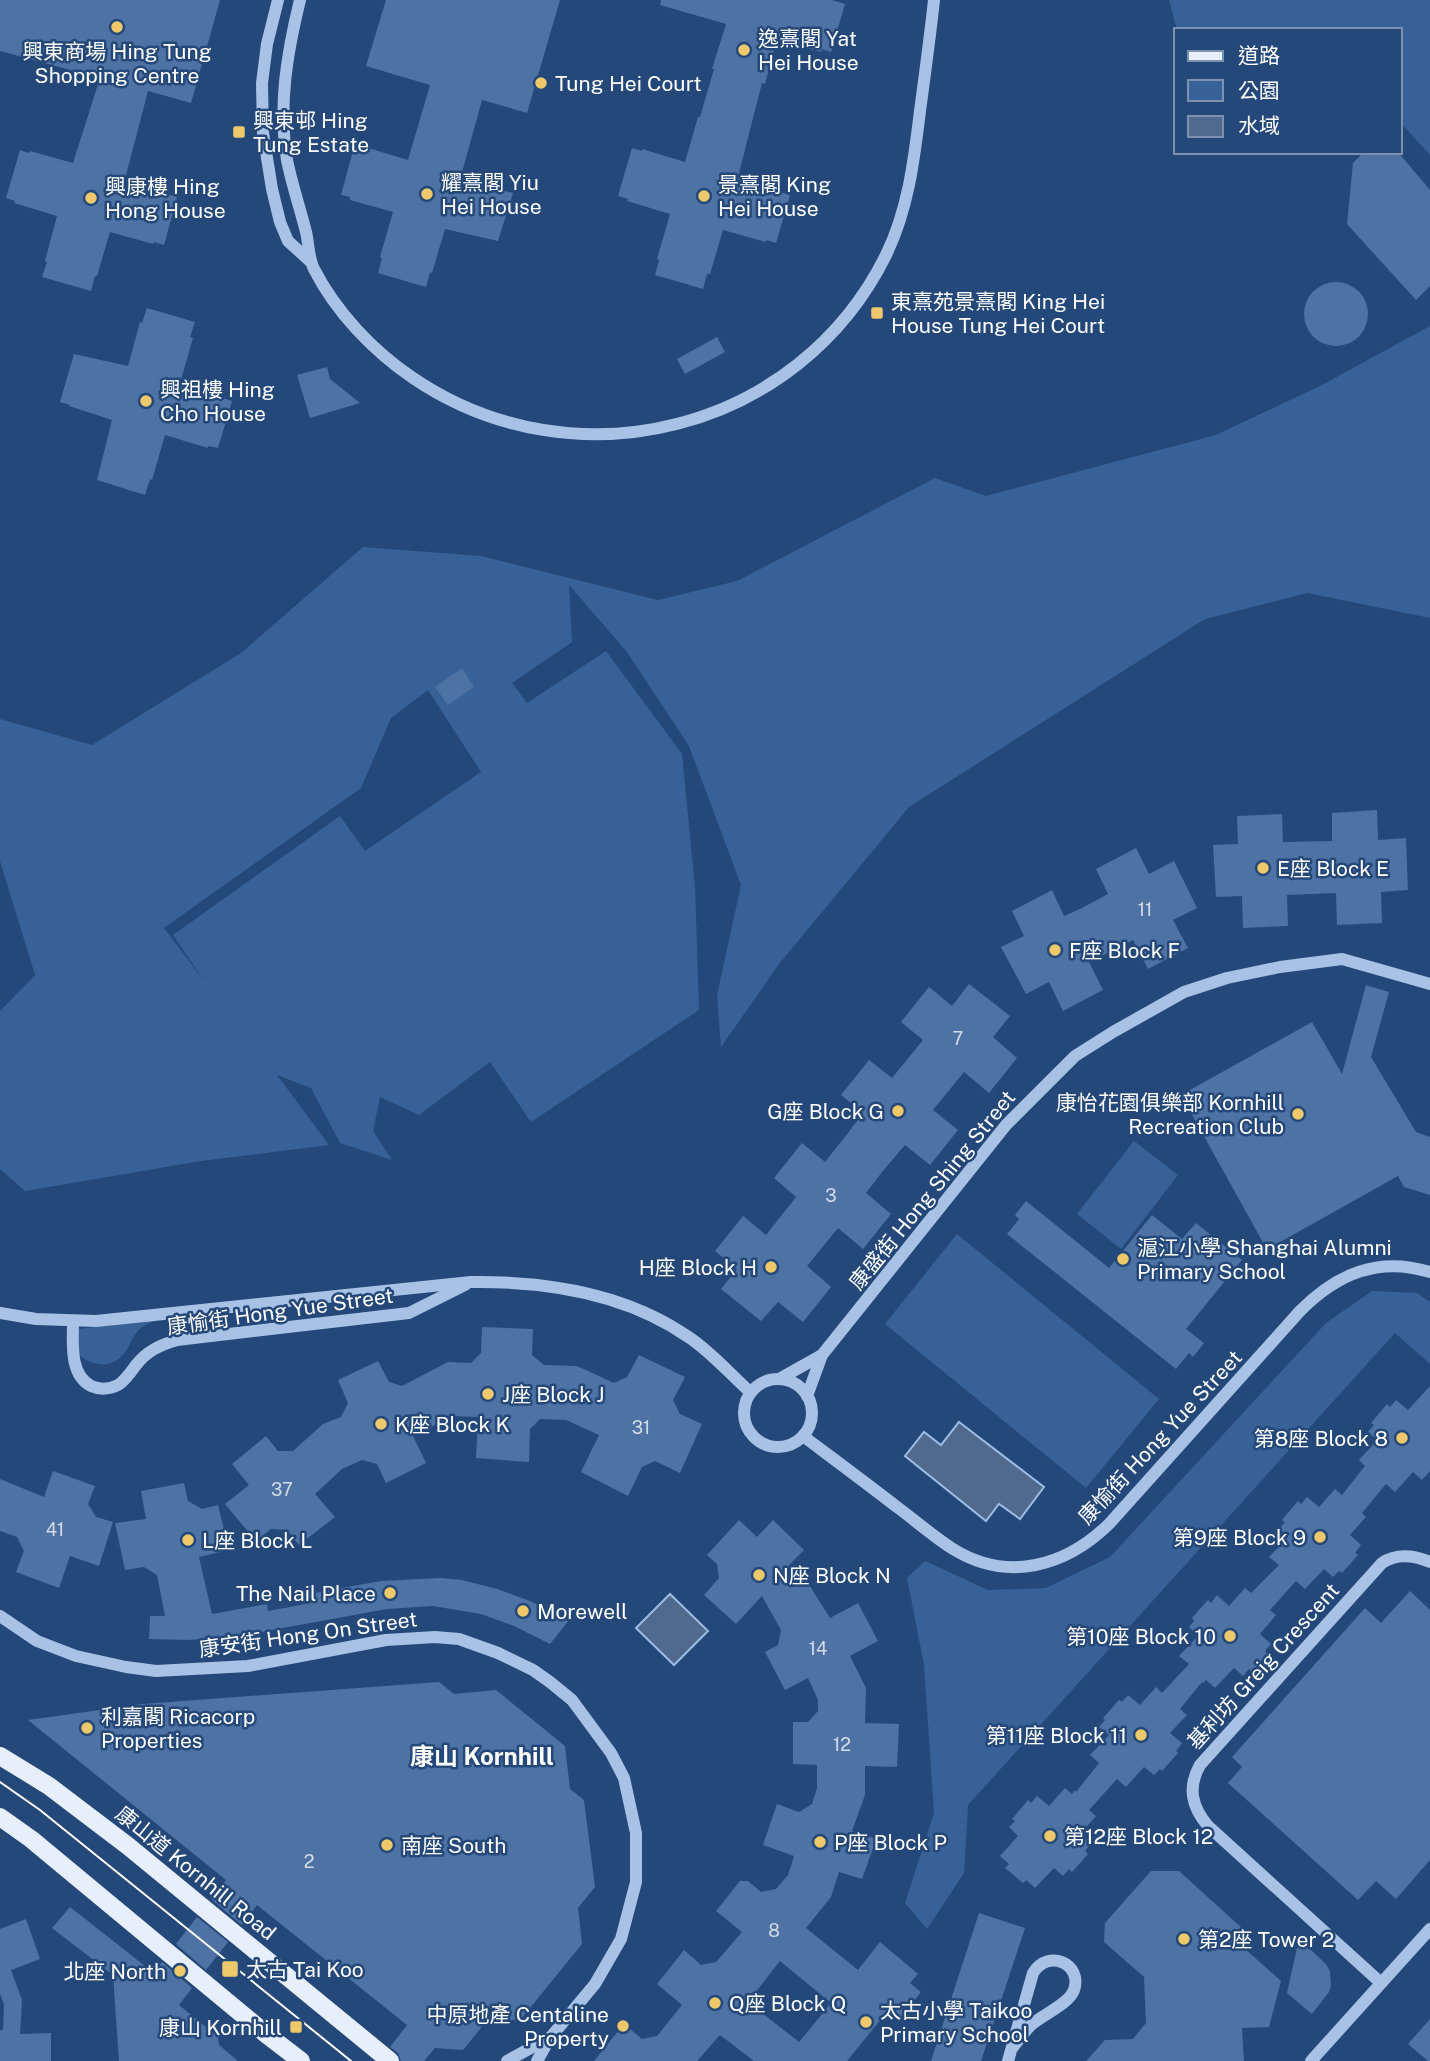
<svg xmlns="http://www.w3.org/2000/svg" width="1430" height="2061" font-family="'Public Sans','Noto Sans TC',sans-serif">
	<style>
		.green { fill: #386297; fill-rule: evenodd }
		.water { fill: #506a8e; stroke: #9bbce4; stroke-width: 2 }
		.building { fill: #4d72a3; fill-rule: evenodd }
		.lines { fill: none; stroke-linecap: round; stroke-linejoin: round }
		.minor { stroke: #a7c2e4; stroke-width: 12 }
		.major { stroke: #e7effc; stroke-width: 18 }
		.tram { stroke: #fff; stroke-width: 2 }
		.poi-dot { fill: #edc96b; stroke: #244879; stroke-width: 2.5 }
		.labels { text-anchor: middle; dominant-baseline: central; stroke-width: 5; stroke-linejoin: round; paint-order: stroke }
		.number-label { font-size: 18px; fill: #d2dce8 }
		.poi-label { font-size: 21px; fill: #fff; stroke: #244879; text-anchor: start }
		.street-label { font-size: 21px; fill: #fff; stroke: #244879 }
		.quarter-label { font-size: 24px; font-weight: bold; fill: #fff; stroke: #244879 }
	</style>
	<rect width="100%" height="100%" fill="#244879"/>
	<g class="green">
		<polygon points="1169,0 1430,0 1430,155 1400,122 1400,30 1177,30"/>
		<path d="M1430 326V618L1307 593 1205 619 909 807 779 964 721 1047 717 995 741 885 689 746 627 652 569 585 572 642 512 683 527 703 606 651 682 754 695 887 699 1010 531 1122 490 1062 419 1115 380 1097 373 1131 392 1160 340 1143 311 1088 277 1075 329 1145 201 1161 25 1191 0 1169V1011L35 975 0 861V719L92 745 241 653 363 547 481 556 658 600 737 581 935 478 986 496 1216 435 1320 386ZM428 690 481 772 365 851 340 816 173 935 205 982 164 928 361 788 391 718Z"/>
		<polygon points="1134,1141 1178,1175 1121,1249 1077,1214"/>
		<polygon points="957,1234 1159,1399 1086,1488 885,1324"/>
		<polygon points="1372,1291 1417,1293 1430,1302 1430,1364 1395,1333 968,1805 964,1873 927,1929 905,1903 934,1813 924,1665 907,1578 925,1561 988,1590 1046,1588 1110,1557 1326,1323"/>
		<path d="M162 1318C154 1322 143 1324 137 1332 132 1337 130 1345 126 1351 113 1370 92 1367 77 1353L72 1330Z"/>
	</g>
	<g class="water">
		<polygon points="959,1422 1044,1487 1020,1519 999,1504 986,1521 905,1456 924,1432 941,1445"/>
		<polygon points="670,1594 708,1631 674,1665 636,1628"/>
	</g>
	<g class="building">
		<polygon points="0,0 220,0 191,103 148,91 125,179 169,192 168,194 177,197 164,245 154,242 153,244 110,232 97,276 95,276 91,291 42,277 47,262 45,261 57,216 14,203 15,201 6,198 20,150 29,153 30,151 73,163 100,78 0,51"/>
		<polygon points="386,0 560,0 527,113 482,100 461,176 502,188 502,190 513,193 498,241 445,229 432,273 430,272 426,287 378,273 382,258 380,257 393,212 350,200 350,197 341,195 354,147 364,149 365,147 408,160 430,85 366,66"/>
		<polygon points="661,0 832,0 845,4 831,52 822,49 821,52 777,39 765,84 762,83 738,177 781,190 780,192 790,195 776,243 766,240 766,242 723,230 710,274 707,274 703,289 655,275 659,260 657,259 670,214 627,201 628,199 618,196 632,148 642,151 642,149 685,162 698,117 700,117 714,69 712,69 726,24 660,5"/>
		<polygon points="1364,152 1398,152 1430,190 1430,286 1416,300 1347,224 1353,163"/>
		<circle cx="1336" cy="314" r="32"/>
		<polygon points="147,308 195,322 190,337 193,338 180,383 223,396 223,398 232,401 218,448 208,446 208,448 165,435 152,480 150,479 145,495 97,480 112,420 69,406 70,405 60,402 74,354 128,366 140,322 142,323"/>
		<polygon points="717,337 725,352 685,374 677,359"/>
		<polygon points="327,367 330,379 360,403 310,418 297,375"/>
		<polygon points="462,668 474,687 448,705 435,687"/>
		<polygon points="1377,810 1378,840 1406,838 1408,890 1381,892 1382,923 1337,925 1336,893 1312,894 1287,895 1288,926 1243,928 1242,896 1216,897 1213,845 1238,844 1237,816 1282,814 1283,842 1332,841 1332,813"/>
		<polygon points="1136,848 1149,874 1174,861 1197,908 1173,920 1188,948 1148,969 1133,940 1118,948 1089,962 1103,990 1063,1011 1049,982 1026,994 1001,947 1024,936 1012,911 1052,890 1064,916 1080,909 1108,894 1096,869"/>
		<polygon points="969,984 1010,1016 993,1037 1017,1058 989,1093 964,1072 933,1110 958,1130 930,1165 905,1145 882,1172 866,1193 891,1214 863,1249 838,1228 807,1266 831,1287 803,1322 778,1302 761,1321 721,1289 737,1269 715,1251 743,1216 766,1235 796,1197 774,1178 802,1143 825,1162 848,1133 863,1113 841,1095 869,1060 892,1078 923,1040 901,1022 929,987 952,1006"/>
		<polygon points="1366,985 1389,992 1371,1057 1416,1132 1430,1137 1430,1195 1404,1187 1398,1176 1273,1246 1265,1246 1181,1095 1312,1022 1342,1074"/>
		<polygon points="1026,1201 1109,1268 1152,1215 1182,1239 1196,1223 1242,1260 1186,1329 1204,1343 1193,1357 1189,1353 1176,1369 1007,1234 1019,1219 1015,1215"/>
		<polygon points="482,1327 533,1329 532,1355 544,1365 577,1366 614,1383 627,1377 639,1355 685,1377 673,1400 680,1414 702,1424 680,1473 655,1461 642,1467 628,1496 581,1472 599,1435 566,1420 540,1419 530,1429 529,1462 476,1458 478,1417 453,1416 413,1436 426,1463 386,1483 377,1464 362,1460 342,1469 315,1494 335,1517 299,1545 287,1530 271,1529 256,1541 225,1504 249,1485 232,1464 266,1436 278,1451 293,1451 323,1424 341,1417 348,1403 338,1380 378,1361 389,1382 402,1386 448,1362 471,1363 481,1353"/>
		<polygon points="1430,1386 1430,1471 1422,1480 1413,1472 1395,1492 1386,1484 1362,1513 1366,1517 1350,1535 1361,1545 1355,1553 1358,1555 1342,1573 1339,1571 1333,1577 1324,1569 1305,1589 1296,1581 1270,1610 1276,1615 1260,1634 1271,1644 1265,1651 1268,1654 1252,1672 1249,1669 1243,1676 1234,1668 1215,1688 1206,1680 1203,1683 1202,1682 1180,1709 1187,1715 1170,1733 1182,1743 1176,1751 1178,1753 1162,1771 1160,1769 1154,1775 1144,1767 1126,1787 1117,1779 1089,1810 1096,1816 1080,1834 1091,1844 1085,1851 1088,1854 1072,1872 1069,1869 1063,1876 1054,1868 1035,1888 1026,1880 1023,1883 1005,1868 1009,1864 1000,1856 1018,1836 1009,1827 1015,1821 1012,1819 1028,1800 1031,1803 1037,1796 1049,1806 1065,1788 1072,1794 1075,1790 1076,1792 1099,1763 1090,1755 1109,1735 1099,1727 1105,1720 1103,1718 1119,1700 1122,1702 1128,1695 1140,1705 1156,1687 1162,1693 1189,1664 1179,1656 1198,1636 1189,1627 1194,1621 1192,1618 1208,1600 1211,1603 1217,1595 1229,1606 1245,1588 1251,1593 1279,1565 1269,1557 1288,1537 1279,1529 1285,1522 1282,1520 1298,1501 1301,1504 1307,1497 1319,1507 1335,1489 1342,1495 1365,1466 1359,1460 1377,1440 1368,1432 1374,1425 1371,1423 1387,1404 1390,1407 1396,1400 1408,1410"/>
		<polygon points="53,1471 95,1486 88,1504 96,1517 113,1522 99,1566 70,1556 59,1588 16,1572 24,1551 17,1537 0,1531 0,1479 44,1497"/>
		<polygon points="184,1483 188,1501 202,1509 218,1505 229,1550 199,1557 212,1614 267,1604 268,1611 311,1603 309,1594 381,1581 441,1578 462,1580 497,1589 530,1601 569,1620 550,1644 514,1626 481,1614 433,1606 387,1609 239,1636 188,1640 149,1639 150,1616 165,1616 157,1575 144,1567 125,1570 115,1523 146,1519 141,1491"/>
		<path d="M739 1520 757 1537 773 1520 804 1550 789 1565 806 1580 830 1618 858 1603 878 1641 850 1656 866 1688 865 1723 899 1724 897 1767 865 1766V1795L852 1831 877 1839 873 1848 862 1879 839 1872 831 1897 806 1928 858 1970 880 1942 918 1974 910 1983 921 1992 901 2017 890 2008 847 2061H754L720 2035 697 2061H594L624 2024 642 2039 657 2036 682 2005 657 1984 684 1950 701 1965 716 1962 742 1932 716 1911 740 1881H748L761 1892 776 1889 788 1875 794 1856 763 1845 777 1804 799 1812 812 1804 817 1788V1765L793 1764V1722H808L818 1711V1700L808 1678 785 1690 765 1652 778 1645 781 1630 762 1596 736 1624 704 1595 719 1578 717 1564 707 1555ZM780 1961 831 2003 799 2042 748 2002Z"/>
		<polygon points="1410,1591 1430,1610 1430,1860 1396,1899 1376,1881 1358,1900 1228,1783 1242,1767 1232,1757 1365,1608 1381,1623"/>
		<polygon points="439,1682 454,1694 496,1690 565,1746 570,1789 584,1800 595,1887 578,1908 582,1944 521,2019 485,2023 463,2050 435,2048 424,2061 401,2061 398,2053 390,2047 407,2025 257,1905 242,1925 211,1899 226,1880 28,1720 143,1704"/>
		<polygon points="1151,1871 1179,1871 1243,1929 1244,1948 1281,1981 1269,2027 1242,2028 1244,2061 1086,2061 1105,2040 1133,2039 1146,2023 1144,1977 1104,1942 1105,1923"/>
		<polygon points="70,1907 154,1973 162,1962 192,1988 179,2005 218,2037 219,2045 238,2061 119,2061 113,1975 52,1928"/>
		<polygon points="979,1913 1025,1928 981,2061 931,2061"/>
		<polygon points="197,1917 228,1942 206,1970 176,1944"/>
		<polygon points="26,1919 40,1959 11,1970 22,2000 20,2034 51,2033 51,2061 0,2061 0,2030 3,2030 4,2004 0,1994 0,1929"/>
		<polygon points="1299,1939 1326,1964 1330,1971 1331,1986 1329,1992 1312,2014 1287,1993"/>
		<polygon points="1430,2019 1430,2061 1428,2061 1408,2044"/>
	</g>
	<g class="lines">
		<g class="minor">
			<polyline points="278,0 267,44 262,83 263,133 272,189 280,222 288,241 311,262"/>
			<path d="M300 0C287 53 278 106 287 160 292 185 300 208 306 232 309 244 308 257 314 269 336 312 373 351 413 378 575 488 799 431 886 255 908 210 914 161 920 111 925 74 930 37 934 0"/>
			<path d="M0 1313 36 1319 96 1321 471 1282C548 1281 626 1293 690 1338 712 1353 730 1374 750 1392"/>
			<path d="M73 1322C73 1343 69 1374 91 1386 100 1390 110 1389 118 1385 125 1381 131 1372 136 1365 147 1351 160 1345 177 1340L409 1313 465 1285"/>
			<polyline points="781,1378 822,1355"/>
			<circle cx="778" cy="1413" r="34"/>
			<polyline points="807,1396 822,1355 1006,1125 1075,1056 1113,1032 1184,992 1227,978 1280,967 1342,959 1430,984"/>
			<path d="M803 1436C835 1460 866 1483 897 1507 916 1521 934 1537 953 1549 1008 1583 1066 1566 1109 1524L1300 1311C1337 1274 1378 1256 1430 1272"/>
			<polyline points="0,1616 37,1641 76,1656 126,1667 156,1671 248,1666 386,1640 435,1637 459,1639 498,1653 533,1670 550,1682 572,1700 611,1753 624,1778 636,1833 636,1882 621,1939 595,1984 550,2038 537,2061"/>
			<path d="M1381 1983 1208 1826C1192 1807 1187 1788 1200 1765L1382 1563C1397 1553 1413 1555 1430 1562"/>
			<polyline points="507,2061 549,2038"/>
			<path d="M1008 2061 1033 1973C1048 1948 1083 1964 1074 1990 1069 2004 1042 2015 1031 2025 1024 2032 1019 2040 1013 2047"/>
			<polyline points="1311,2061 1430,1929"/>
		</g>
		<g class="major">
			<polyline points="0,1756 49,1786 128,1846 390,2061"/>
			<polyline points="0,1817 31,1839 266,2034 301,2061"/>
		</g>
		<polyline class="tram" points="0,1782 40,1810 351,2061"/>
	</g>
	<g class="poi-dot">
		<circle cx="117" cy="27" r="7"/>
		<circle cx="744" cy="50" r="7"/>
		<circle cx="541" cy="83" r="7"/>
		<rect x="232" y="125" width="14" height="14" rx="3.5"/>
		<circle cx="427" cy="194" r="7"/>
		<circle cx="704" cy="196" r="7"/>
		<circle cx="91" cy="198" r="7"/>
		<rect x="870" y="306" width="14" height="14" rx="3.5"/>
		<circle cx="146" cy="401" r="7"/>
		<circle cx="1263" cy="868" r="7"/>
		<circle cx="1055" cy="950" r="7"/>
		<circle cx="898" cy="1111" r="7"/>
		<circle cx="1298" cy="1114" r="7"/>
		<circle cx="1123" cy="1259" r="7"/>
		<circle cx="771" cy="1267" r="7"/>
		<circle cx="488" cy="1394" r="7"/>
		<circle cx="381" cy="1424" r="7"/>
		<circle cx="1402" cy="1438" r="7"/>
		<circle cx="1320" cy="1537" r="7"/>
		<circle cx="188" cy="1540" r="7"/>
		<circle cx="759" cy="1575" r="7"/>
		<circle cx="390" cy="1593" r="7"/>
		<circle cx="523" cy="1611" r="7"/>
		<circle cx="1230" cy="1636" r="7"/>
		<circle cx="87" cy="1728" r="7"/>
		<circle cx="1141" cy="1735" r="7"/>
		<circle cx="1050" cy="1836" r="7"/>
		<circle cx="820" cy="1842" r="7"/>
		<circle cx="387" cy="1845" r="7"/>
		<circle cx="1184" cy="1939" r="7"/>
		<rect x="221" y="1960" width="18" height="18" rx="3.5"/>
		<circle cx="180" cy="1971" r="7"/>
		<circle cx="715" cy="2003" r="7"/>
		<circle cx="866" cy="2022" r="7"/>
		<circle cx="623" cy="2026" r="7"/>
		<rect x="289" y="2020" width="14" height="14" rx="3.5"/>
	</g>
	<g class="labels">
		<g class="number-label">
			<text x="1145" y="909">11</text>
			<text x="958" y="1038">7</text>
			<text x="831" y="1195">3</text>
			<text x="641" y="1427">31</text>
			<text x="282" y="1489">37</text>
			<text x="55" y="1529">41</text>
			<text x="818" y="1648">14</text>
			<text x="842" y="1744">12</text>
			<text x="309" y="1861">2</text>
			<text x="774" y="1930">8</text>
		</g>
		<g class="poi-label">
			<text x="758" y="38">逸熹閣 Yat<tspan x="758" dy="24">Hei House</tspan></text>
			<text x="117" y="51" text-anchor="middle">興東商場 Hing Tung<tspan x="117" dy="24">Shopping Centre</tspan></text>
			<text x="555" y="83">Tung Hei Court</text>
			<text x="253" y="120">興東邨 Hing<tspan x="253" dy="24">Tung Estate</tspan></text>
			<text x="441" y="182">耀熹閣 Yiu<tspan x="441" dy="24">Hei House</tspan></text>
			<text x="718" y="184">景熹閣 King<tspan x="718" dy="24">Hei House</tspan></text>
			<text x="105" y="186">興康樓 Hing<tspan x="105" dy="24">Hong House</tspan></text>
			<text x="891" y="301">東熹苑景熹閣 King Hei<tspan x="891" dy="24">House Tung Hei Court</tspan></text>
			<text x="160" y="389">興祖樓 Hing<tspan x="160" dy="24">Cho House</tspan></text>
			<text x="1277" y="868">E座 Block E</text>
			<text x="1069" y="950">F座 Block F</text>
			<text x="1284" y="1102" text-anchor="end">康怡花園俱樂部 Kornhill<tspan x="1284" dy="24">Recreation Club</tspan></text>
			<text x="884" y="1111" text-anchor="end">G座 Block G</text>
			<text x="1137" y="1247">滬江小學 Shanghai Alumni<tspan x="1137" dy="24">Primary School</tspan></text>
			<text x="757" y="1267" text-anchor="end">H座 Block H</text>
			<text x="502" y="1394">J座 Block J</text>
			<text x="395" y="1424">K座 Block K</text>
			<text x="1388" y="1438" text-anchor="end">第8座 Block 8</text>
			<text x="1306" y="1537" text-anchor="end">第9座 Block 9</text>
			<text x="202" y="1540">L座 Block L</text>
			<text x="773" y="1575">N座 Block N</text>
			<text x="376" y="1593" text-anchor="end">The Nail Place</text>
			<text x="537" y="1611">Morewell</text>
			<text x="1216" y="1636" text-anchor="end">第10座 Block 10</text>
			<text x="101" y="1716">利嘉閣 Ricacorp<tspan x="101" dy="24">Properties</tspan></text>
			<text x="1127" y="1735" text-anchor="end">第11座 Block 11</text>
			<text x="1064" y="1836">第12座 Block 12</text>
			<text x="834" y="1842">P座 Block P</text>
			<text x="401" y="1845">南座 South</text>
			<text x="1198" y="1939">第2座 Tower 2</text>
			<text x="246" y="1969">太古 Tai Koo</text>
			<text x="166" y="1971" text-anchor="end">北座 North</text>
			<text x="729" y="2003">Q座 Block Q</text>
			<text x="880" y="2010">太古小學 Taikoo<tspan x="880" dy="24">Primary School</tspan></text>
			<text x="609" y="2014" text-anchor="end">中原地產 Centaline<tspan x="609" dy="24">Property</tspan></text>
			<text x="282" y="2027" text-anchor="end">康山 Kornhill</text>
		</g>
		<g class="street-label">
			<text transform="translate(932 1190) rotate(-51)">康盛街 Hong Shing Street</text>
			<text transform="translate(280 1311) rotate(-8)">康愉街 Hong Yue Street</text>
			<text transform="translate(1160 1437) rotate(-47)">康愉街 Hong Yue Street</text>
			<text transform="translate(308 1634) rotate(-8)">康安街 Hong On Street</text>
			<text transform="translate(1263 1666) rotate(-48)">基利坊 Greig Crescent</text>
			<text transform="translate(196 1873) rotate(39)">康山道 Kornhill Road</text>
		</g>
		<g class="quarter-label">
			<text x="482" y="1756">康山 Kornhill</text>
		</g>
	</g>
	<rect x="1174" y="28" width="228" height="126" fill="#244879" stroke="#7c91af" stroke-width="2"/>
	<rect x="1188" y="51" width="35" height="10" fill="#e7effc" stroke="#7c91af" stroke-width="2"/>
	<text x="1238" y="63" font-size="21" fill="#ffffff">道路</text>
	<rect x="1188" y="80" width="35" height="21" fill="#386297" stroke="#7c91af" stroke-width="2"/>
	<text x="1238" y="98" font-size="21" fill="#ffffff">公園</text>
	<rect x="1188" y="116" width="35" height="21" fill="#506a8e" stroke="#7c91af" stroke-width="2"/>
	<text x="1238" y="133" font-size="21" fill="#ffffff">水域</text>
</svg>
